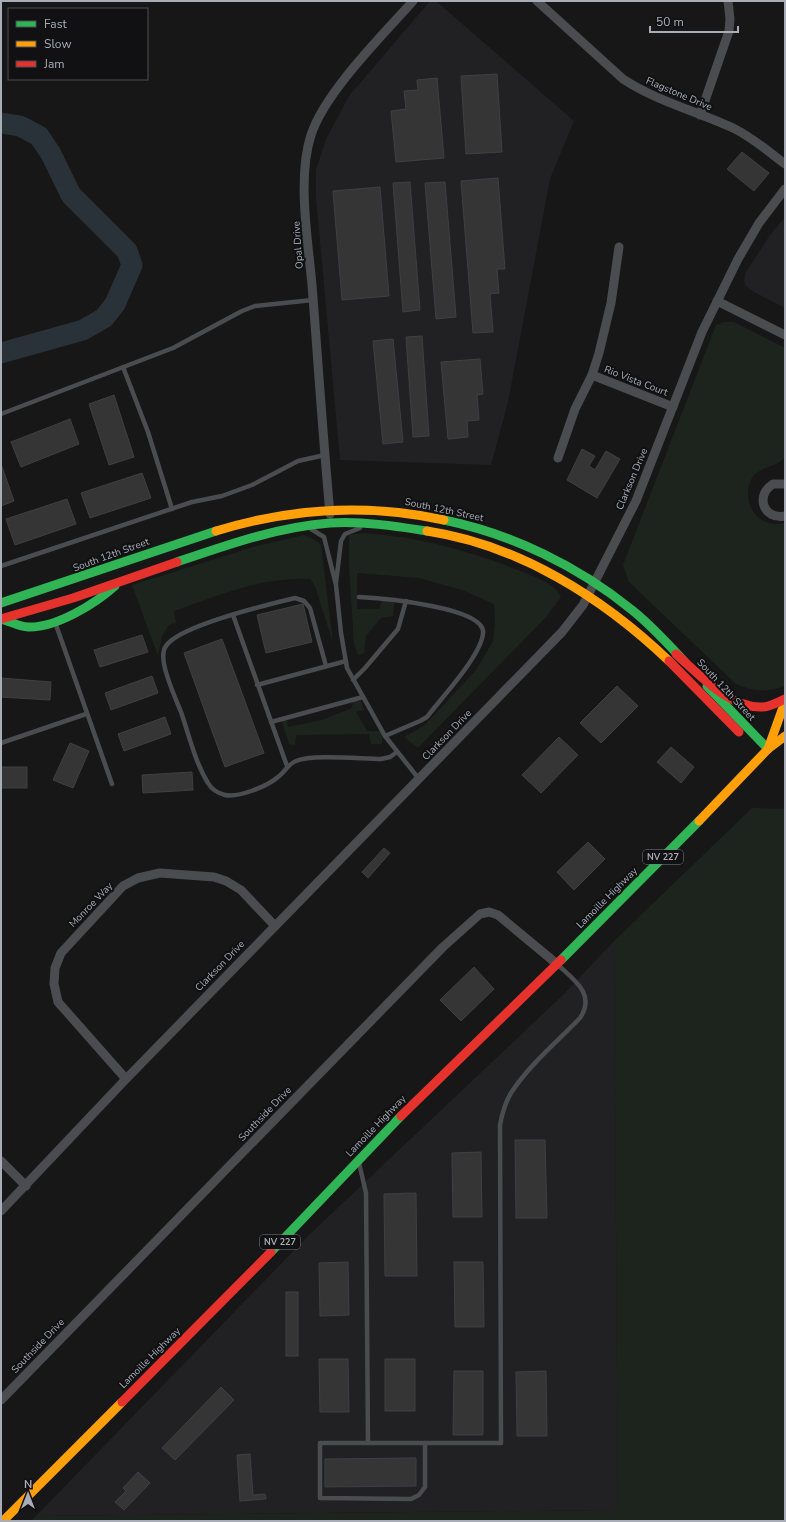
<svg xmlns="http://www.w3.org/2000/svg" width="786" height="1522" font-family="'Nunito Sans',sans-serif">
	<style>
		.built { fill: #212123 }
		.green { fill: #1d241e }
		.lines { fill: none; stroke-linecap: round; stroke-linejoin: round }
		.river { stroke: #2a3239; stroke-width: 21 }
		.building { fill: #353536; stroke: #3f4043 }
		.lane { stroke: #4b4c50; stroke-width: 4.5 }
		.street { stroke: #4b4c50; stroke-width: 9 }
		.fast { stroke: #30b455; stroke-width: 9 }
		.slow { stroke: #ff9f0a; stroke-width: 9 }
		.jam { stroke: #e5322d; stroke-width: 9 }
		.labels { text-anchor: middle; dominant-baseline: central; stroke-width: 4; stroke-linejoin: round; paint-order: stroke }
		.shield { fill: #111113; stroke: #7b7e86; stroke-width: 1 }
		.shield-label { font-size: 9px; font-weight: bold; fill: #a8adb8 }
		.street-label { font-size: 10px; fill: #a8adb8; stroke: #111113 }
	</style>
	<rect width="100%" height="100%" fill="#171717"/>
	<g class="built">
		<polygon points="430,1 436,1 574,121 550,179 508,402 491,465 340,460 316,197 316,170 326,139 349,96"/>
		<polygon points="785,217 785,308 754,292 746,286 744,281 746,272 770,235"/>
		<polygon points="614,941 618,1510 36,1516 310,1234 563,995"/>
	</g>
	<g class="green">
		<path d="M724 322H734L785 348V457C777 468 759 466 752 478 739 502 758 530 785 523V685C769 693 753 692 736 684L629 582 623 565 716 325Z"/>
		<path d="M364 533C419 537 467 550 518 570 532 576 554 582 561 597L547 616 418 748 404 737 425 725 476 670 493 641 495 621 494 604 465 591 419 578 357 573V609H379L382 601 395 599 393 616 381 618 366 636 364 653 358 655 354 644 349 567V535Z"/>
		<path d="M304 535 315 540 321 545 333 643 315 586 310 579C264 576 217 596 174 611L176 623 169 625 162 636 158 656 132 585 253 547Z"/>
		<polygon points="353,701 361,701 364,710 356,712 367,731 382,731 382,744 371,744 369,734 296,735 295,745 289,744 281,719 287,718 288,727 322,720 352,708"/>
		<polygon points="752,808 785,809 785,1521 31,1521 36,1516 618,1510 614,941"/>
	</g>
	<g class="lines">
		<polyline class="river" points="1,123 20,126 39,136 51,154 71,195 127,251 132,265 115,304 104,318 83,330 1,353"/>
	</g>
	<g class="building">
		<polygon points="497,74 502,152 466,154 461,76"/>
		<polygon points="437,78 444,158 396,162 391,111 406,109 404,91 418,90 417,80"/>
		<polygon points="742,152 769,173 754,191 727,169"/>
		<polygon points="498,178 505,269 497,269 499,293 490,294 493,332 473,333 461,181"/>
		<polygon points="410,182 420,310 403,312 393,183"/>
		<polygon points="445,182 456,317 436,319 425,183"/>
		<polygon points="380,187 389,296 342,300 333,191"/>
		<polygon points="422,336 429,436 413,437 406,337"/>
		<polygon points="393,339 403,442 383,444 373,341"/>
		<polygon points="480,359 483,394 477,395 479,420 467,421 468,437 448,439 441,362"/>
		<polygon points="114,395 134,457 109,465 89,404"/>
		<polygon points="70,419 79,444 21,467 11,442"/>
		<polygon points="582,449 595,456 589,466 595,470 606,451 620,459 597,498 567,480"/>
		<polygon points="1,464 14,501 1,506"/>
		<polygon points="142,473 151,498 90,518 81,493"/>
		<polygon points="67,499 76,524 15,545 6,519"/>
		<polygon points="303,604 312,642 266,653 257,615"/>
		<polygon points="142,635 148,652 100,667 94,650"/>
		<polygon points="222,639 264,753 225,767 184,653"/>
		<polygon points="152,676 158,693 111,710 105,693"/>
		<polygon points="1,678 51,682 50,700 1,697"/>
		<polygon points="617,686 638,706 601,743 580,723"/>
		<polygon points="165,717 171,734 124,751 118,734"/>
		<polygon points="559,737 578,755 541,793 522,775"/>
		<polygon points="70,743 89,751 73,788 53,780"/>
		<polygon points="671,747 694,767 681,783 657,762"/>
		<rect x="1" y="767" width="26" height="21"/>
		<polygon points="192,772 193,790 143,793 142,775"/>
		<polygon points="588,842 605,859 574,890 557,872"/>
		<polygon points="384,848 390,853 368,878 362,872"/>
		<polygon points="474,967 494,989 461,1021 440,1000"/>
		<polygon points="515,1140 545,1140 547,1218 516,1218"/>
		<polygon points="481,1152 482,1217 453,1217 452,1153"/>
		<polygon points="416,1193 417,1276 385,1276 384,1194"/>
		<polygon points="348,1262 349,1315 320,1316 319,1263"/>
		<polygon points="454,1262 483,1262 484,1327 455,1327"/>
		<rect x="286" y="1292" width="12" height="64"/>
		<polygon points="319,1359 348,1359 349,1412 320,1412"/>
		<rect x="385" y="1359" width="30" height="52"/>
		<polygon points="454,1371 483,1371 483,1435 453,1435"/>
		<polygon points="546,1371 547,1436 517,1436 516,1372"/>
		<polygon points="221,1387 234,1400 175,1460 162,1448"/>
		<polygon points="250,1454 253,1495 265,1494 266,1499 240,1501 237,1455"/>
		<polygon points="416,1458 416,1486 325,1487 325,1459"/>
		<polygon points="138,1472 150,1483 124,1510 115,1502 126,1491 123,1488"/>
	</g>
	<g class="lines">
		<g class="lane">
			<polyline points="123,367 148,432 172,509"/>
			<polyline points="1,414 173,348 242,311 255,306 313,300"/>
			<polyline points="311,529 324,537 336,585 341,633 347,668 385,736 419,779"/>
			<polyline points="1,566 192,502 222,496 252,485 298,461 325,455"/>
			<polyline points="336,583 341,541 345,534 360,528"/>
			<path d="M359 597C379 598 488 607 483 634 480 657 442 697 427 717L420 721 385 736"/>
			<polyline points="233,615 287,766"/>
			<polyline points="55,622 112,784"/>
			<path d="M326 666 310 608 304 601 295 598C270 604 179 626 166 646 162 651 163 658 164 664 167 680 175 697 181 712 189 735 195 762 208 783 212 790 217 793 225 795 238 798 268 786 278 777 285 772 288 764 296 761 313 754 361 759 381 759L390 757 397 752"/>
			<polyline points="353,680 365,668 398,629 406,601"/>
			<polyline points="257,685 346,661"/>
			<polyline points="271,722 363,697"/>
			<polyline points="1,743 86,714"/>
			<path d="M359 1163 366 1193 368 1443H501L500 1125C502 1114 505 1103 511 1093 529 1065 557 1042 580 1018 596 994 574 980 558 965"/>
			<polyline points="368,1443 320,1443 320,1498 411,1499 419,1495 425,1487 425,1443"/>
		</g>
		<g class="street">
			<path d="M537 1 623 79C658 102 697 111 735 129 753 138 769 152 785 164"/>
			<polyline points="700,115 729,31 730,19 728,1"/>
			<polyline points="717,301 785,335"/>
			<polyline points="592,375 673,407"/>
			<polyline points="558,458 575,409 592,375 599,353 611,303 619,247"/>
			<path d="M785 484H773C755 495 763 520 785 516"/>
			<path d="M330 514C323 438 318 361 312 285 308 240 297 178 311 135 325 92 382 36 413 1"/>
			<polyline points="126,1079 58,1002 54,984 55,968 61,953 123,886 138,878 160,873 214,877 226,881 241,890 275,926"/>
			<polyline points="1,1161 26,1186"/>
			<polyline points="1,1211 126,1079 562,632 583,605 636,501 702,332 738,259 759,223 785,189"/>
			<polyline points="1,1400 443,947 480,914 489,912 498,915 557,964"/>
		</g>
		<g class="fast">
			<path d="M444 520C512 534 578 566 632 610 651 625 667 643 684 661"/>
			<path d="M177 562C227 545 277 527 330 523 362 521 395 526 427 531"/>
			<polyline points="1,603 216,531"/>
			<path d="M1 619C10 621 19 627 28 627 56 628 95 604 115 586"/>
			<polyline points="707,686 768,749"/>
			<polyline points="561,960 699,821"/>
			<polyline points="271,1252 401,1116"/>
		</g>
		<g class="slow">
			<path d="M216 531C291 508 367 503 444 520"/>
			<path d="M427 531C519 545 602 597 669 661"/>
			<polyline points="768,749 782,710 785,707"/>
			<polyline points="699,821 768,749 785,736"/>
			<polyline points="3,1521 122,1402"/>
		</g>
		<g class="jam">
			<polyline points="1,619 73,598 177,562"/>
			<path d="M676 654C699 674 728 708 762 707 770 707 778 702 785 699"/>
			<polyline points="669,661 739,732"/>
			<polyline points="401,1116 561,960"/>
			<polyline points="122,1402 271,1252"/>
		</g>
	</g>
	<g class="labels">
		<g class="shield">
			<rect x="643" y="850" width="40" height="14" rx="3"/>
			<rect x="260" y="1235" width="40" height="14" rx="3"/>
		</g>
		<g class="shield-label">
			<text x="663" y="857">NV 227</text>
			<text x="280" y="1242">NV 227</text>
		</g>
		<g class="street-label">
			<text transform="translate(679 94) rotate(23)">Flagstone Drive</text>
			<text transform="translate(298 245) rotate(-94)">Opal Drive</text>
			<text transform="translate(636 381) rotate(21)">Rio Vista Court</text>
			<text transform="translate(632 479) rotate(-67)">Clarkson Drive</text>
			<text transform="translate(444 510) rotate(12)">South 12th Street</text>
			<text transform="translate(111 555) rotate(-20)">South 12th Street</text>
			<text transform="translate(726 690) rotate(47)">South 12th Street</text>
			<text transform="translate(447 735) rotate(-46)">Clarkson Drive</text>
			<text transform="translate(607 898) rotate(-45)">Lamoille Highway</text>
			<text transform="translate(91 905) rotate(-46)">Monroe Way</text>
			<text transform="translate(220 966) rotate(-46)">Clarkson Drive</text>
			<text transform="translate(265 1114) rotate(-46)">Southside Drive</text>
			<text transform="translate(376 1126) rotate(-46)">Lamoille Highway</text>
			<text transform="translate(38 1346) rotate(-46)">Southside Drive</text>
			<text transform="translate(150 1358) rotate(-45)">Lamoille Highway</text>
		</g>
	</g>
	<rect width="786" height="1522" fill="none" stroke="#a8adb8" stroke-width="4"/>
	<rect x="8" y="8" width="140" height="72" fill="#111113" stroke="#4d4f55"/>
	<rect x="16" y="21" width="20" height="6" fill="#30b455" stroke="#4d4f55"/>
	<text x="44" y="28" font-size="12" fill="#a8adb8">Fast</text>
	<rect x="16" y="41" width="20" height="6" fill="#ff9f0a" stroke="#4d4f55"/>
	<text x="44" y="48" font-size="12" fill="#a8adb8">Slow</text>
	<rect x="16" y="61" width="20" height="6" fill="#e5322d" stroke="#4d4f55"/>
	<text x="44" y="68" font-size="12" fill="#a8adb8">Jam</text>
	<g transform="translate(28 1494)" stroke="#111113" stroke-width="3" paint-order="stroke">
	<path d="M0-3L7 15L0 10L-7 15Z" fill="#a8adb8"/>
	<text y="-6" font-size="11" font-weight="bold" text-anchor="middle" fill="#a8adb8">N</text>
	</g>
	<path d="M650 26v6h88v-6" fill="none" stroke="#a8adb8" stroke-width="2"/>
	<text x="656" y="26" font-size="12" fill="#a8adb8" stroke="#111113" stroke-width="3" paint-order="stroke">50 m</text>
</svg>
